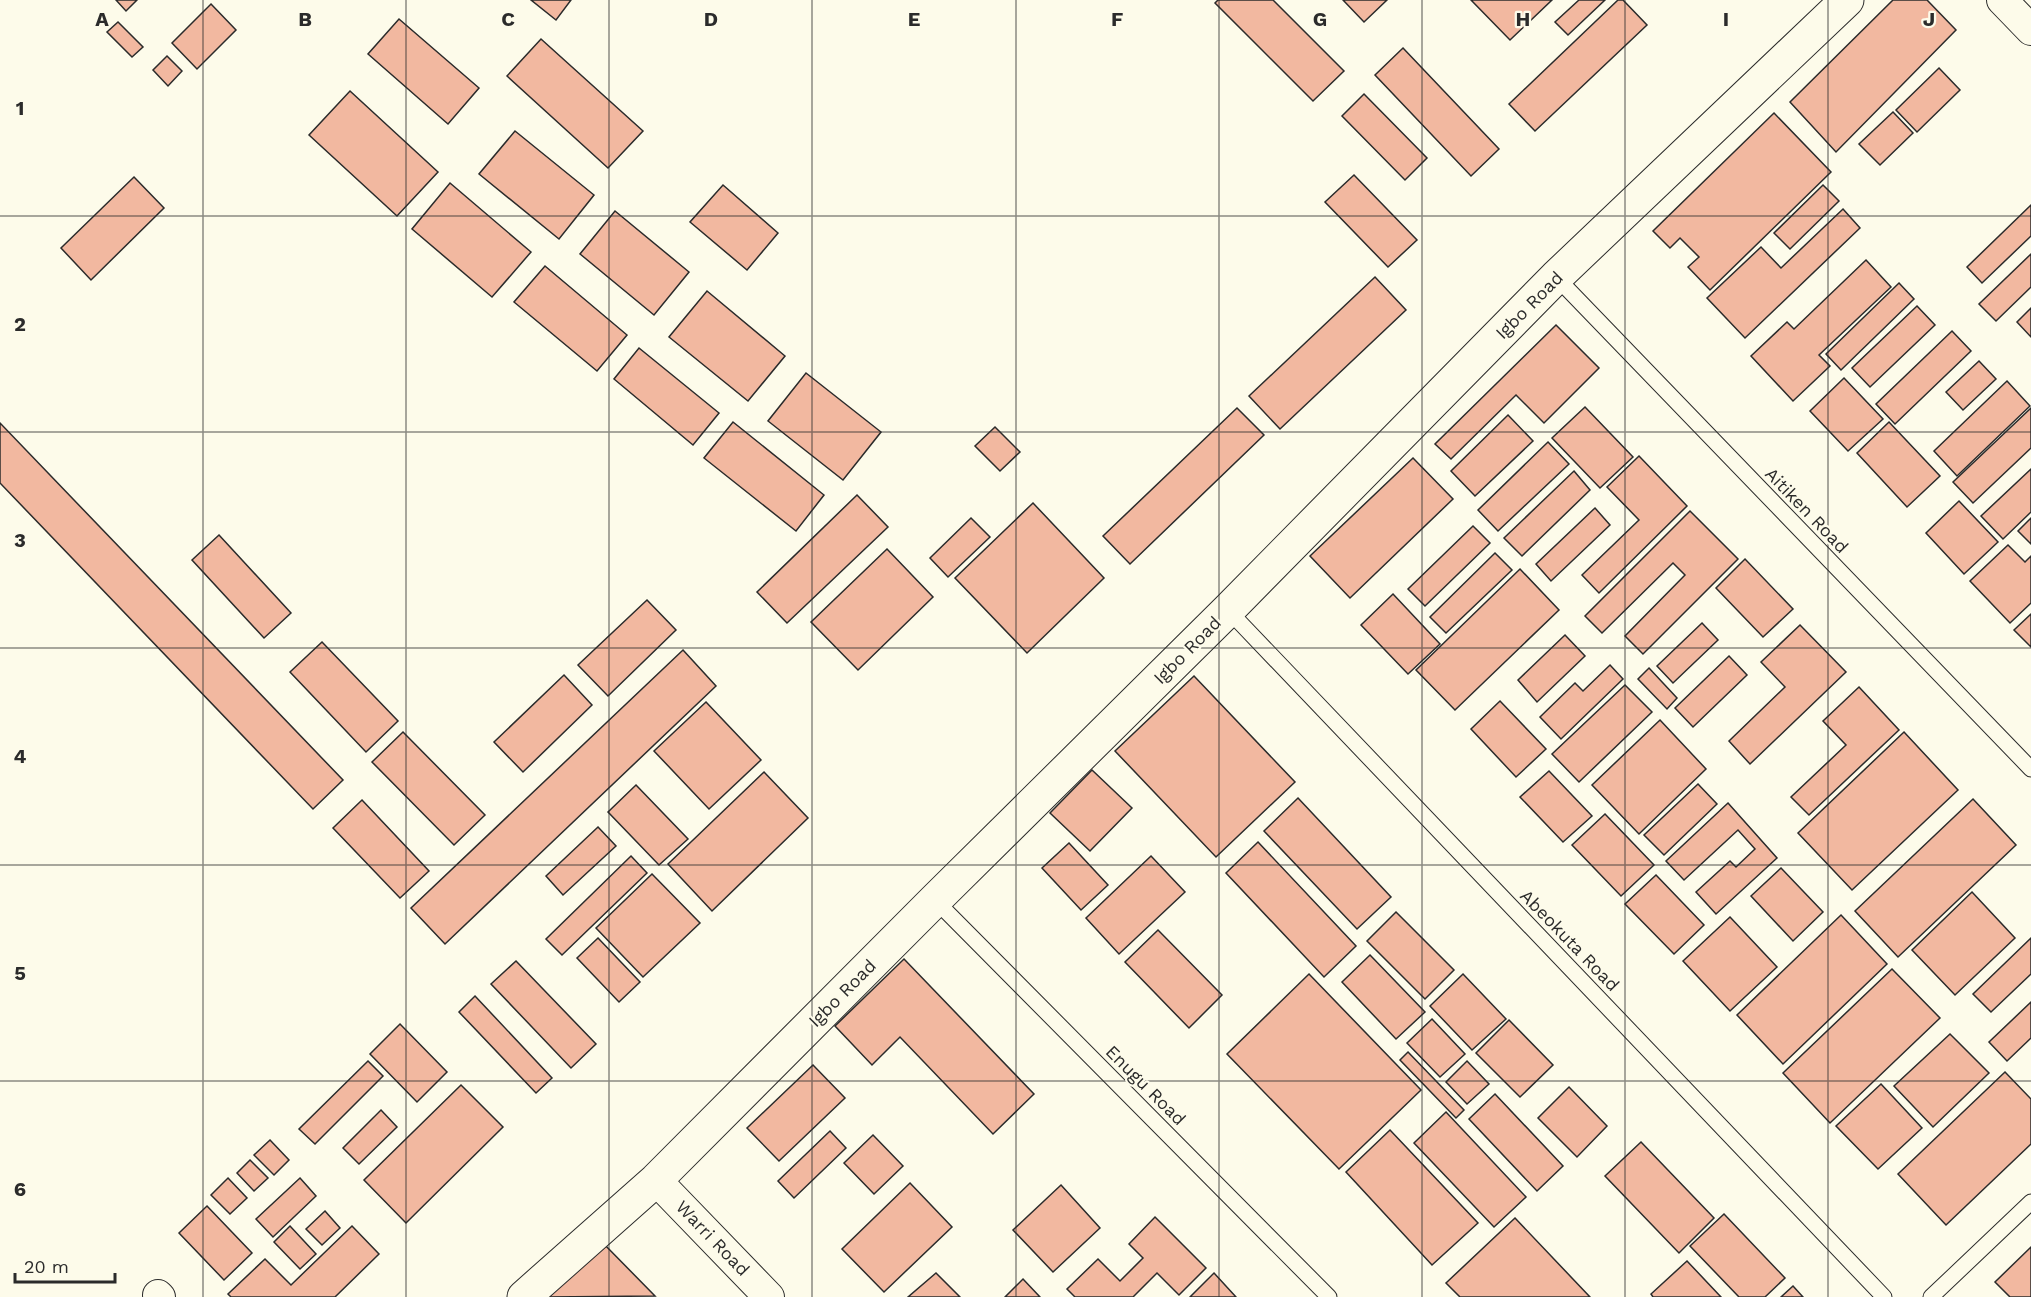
<svg xmlns="http://www.w3.org/2000/svg" width="2031" height="1297" font-family="'Work Sans',sans-serif">
	<style>
		.building { fill: #f2b8a0; stroke: #2b2b2b; stroke-width: 1.5 }
		.lines { fill: none; stroke-linecap: round; stroke-linejoin: round }
		.lane-casing { stroke: #2b2b2b; stroke-width: 17 }
		.street-casing { stroke: #2b2b2b; stroke-width: 32 }
		.secondary-casing { stroke: #2b2b2b; stroke-width: 35 }
		.lane { stroke: #fdfbea; stroke-width: 15 }
		.street { stroke: #fdfbea; stroke-width: 30 }
		.secondary { stroke: #fdfbea; stroke-width: 33 }
		.grid { fill: none; stroke: #2b2b2b; stroke-width: 1.5; stroke-opacity: 0.55 }
		.labels { text-anchor: middle; dominant-baseline: central; stroke-width: 4.5; stroke-linejoin: round; paint-order: stroke }
		.street-label { font-size: 18px; fill: #2b2b2b; stroke: #fdfbea }
		.grid-label { font-size: 20px; text-anchor: middle; font-weight: bold; fill: #2b2b2b; stroke: #fdfbea; stroke-width: 4.5; stroke-linejoin: round; paint-order: stroke }
	</style>
	<rect width="100%" height="100%" fill="#fdfbea"/>
	<g class="building">
		<polygon points="116,0 137,0 126,11"/>
		<polygon points="531,0 571,0 556,20"/>
		<polygon points="1218,0 1273,0 1344,71 1313,101 1215,3"/>
		<polygon points="1343,0 1387,0 1364,22"/>
		<polygon points="1471,0 1552,0 1510,40"/>
		<polygon points="1579,0 1605,0 1568,35 1555,22"/>
		<polygon points="1618,0 1623,0 1647,25 1535,131 1509,104"/>
		<polygon points="1893,0 1927,0 1956,30 1836,152 1790,102"/>
		<polygon points="211,4 236,30 197,69 172,43"/>
		<polygon points="399,19 479,88 448,124 368,54"/>
		<polygon points="118,22 143,47 132,57 107,32"/>
		<polygon points="541,39 643,131 608,168 507,76"/>
		<polygon points="1403,48 1499,149 1471,176 1375,75"/>
		<polygon points="167,56 182,71 168,86 153,70"/>
		<polygon points="1939,68 1960,90 1917,132 1896,110"/>
		<polygon points="350,91 438,172 397,216 309,135"/>
		<polygon points="1364,94 1427,158 1405,180 1342,116"/>
		<polygon points="1893,112 1913,133 1880,165 1859,144"/>
		<polygon points="1774,113 1831,172 1710,290 1688,267 1699,257 1680,238 1670,248 1653,231"/>
		<polygon points="515,131 594,195 559,239 479,174"/>
		<polygon points="1354,175 1417,240 1388,267 1325,202"/>
		<polygon points="134,177 164,208 91,280 61,248"/>
		<polygon points="450,183 531,252 492,297 412,229"/>
		<polygon points="723,185 778,233 747,270 690,222"/>
		<polygon points="1823,185 1839,201 1790,249 1774,233"/>
		<polygon points="2031,205 2031,236 1982,283 1967,267"/>
		<polygon points="1843,209 1860,228 1745,338 1707,298 1761,247 1781,268"/>
		<polygon points="615,211 689,272 654,315 580,254"/>
		<polygon points="2031,254 2031,287 1996,321 1979,304"/>
		<polygon points="1866,260 1891,287 1819,355 1830,366 1793,401 1751,356 1787,322 1794,329"/>
		<polygon points="545,266 627,335 597,371 514,302"/>
		<polygon points="1375,277 1406,310 1280,429 1249,396"/>
		<polygon points="1899,283 1914,299 1841,370 1826,354"/>
		<polygon points="707,291 785,356 748,401 669,337"/>
		<polygon points="1917,306 1935,325 1870,387 1852,368"/>
		<polygon points="2031,308 2031,337 2017,322"/>
		<polygon points="1556,325 1599,368 1544,423 1516,395 1451,459 1435,444"/>
		<polygon points="1952,331 1971,351 1895,424 1876,404"/>
		<polygon points="639,348 719,413 693,445 614,379"/>
		<polygon points="1979,361 1996,379 1963,410 1946,392"/>
		<polygon points="806,373 881,432 843,480 768,421"/>
		<polygon points="1844,378 1883,419 1848,451 1810,411"/>
		<polygon points="2007,381 2030,406 1957,476 1934,451"/>
		<polygon points="1585,407 1633,457 1600,488 1552,438"/>
		<polygon points="1237,408 1264,435 1130,564 1103,536"/>
		<polygon points="2031,408 2031,448 1973,503 1953,482"/>
		<polygon points="1508,415 1533,441 1475,496 1451,471"/>
		<polygon points="733,422 824,495 796,531 704,458"/>
		<polygon points="1889,422 1940,476 1907,507 1857,453"/>
		<polygon points="0,423 343,780 313,809 0,483"/>
		<polygon points="995,427 1020,452 1000,471 975,446"/>
		<polygon points="1548,442 1569,464 1498,531 1478,510"/>
		<polygon points="1639,456 1687,506 1599,593 1582,575 1639,520 1607,487"/>
		<polygon points="1413,458 1453,499 1350,598 1310,556"/>
		<polygon points="2031,469 2031,512 2003,539 1981,516"/>
		<polygon points="1574,471 1590,490 1522,556 1504,538"/>
		<polygon points="857,495 888,527 787,623 757,592"/>
		<polygon points="1959,501 1998,542 1964,574 1926,533"/>
		<polygon points="1033,503 1104,578 1027,653 955,578"/>
		<polygon points="1595,508 1610,525 1551,581 1536,564"/>
		<polygon points="1690,511 1738,559 1643,654 1625,636 1685,575 1673,563 1602,633 1585,616"/>
		<polygon points="971,518 990,537 948,577 930,558"/>
		<polygon points="2031,518 2031,544 2018,531"/>
		<polygon points="1473,526 1490,543 1425,606 1408,589"/>
		<polygon points="219,535 291,613 264,638 192,560"/>
		<polygon points="2008,545 2025,562 2031,556 2031,603 2010,623 1970,581"/>
		<polygon points="887,549 933,597 858,670 811,622"/>
		<polygon points="1495,553 1512,570 1446,633 1430,617"/>
		<polygon points="1745,559 1793,609 1763,637 1716,588"/>
		<polygon points="1520,569 1559,610 1455,710 1416,670"/>
		<polygon points="1393,594 1440,644 1408,674 1361,625"/>
		<polygon points="647,600 676,630 608,696 578,665"/>
		<polygon points="2031,614 2031,647 2014,630"/>
		<polygon points="1702,623 1718,640 1673,683 1657,666"/>
		<polygon points="1800,625 1846,672 1750,764 1729,741 1785,687 1761,662"/>
		<polygon points="1565,635 1585,656 1537,702 1518,680"/>
		<polygon points="322,642 398,721 366,752 290,672"/>
		<polygon points="683,650 716,686 445,944 411,908"/>
		<polygon points="1729,656 1747,675 1693,727 1675,708"/>
		<polygon points="1610,665 1623,679 1561,739 1540,717 1575,683 1583,691"/>
		<polygon points="1649,668 1677,698 1667,709 1638,679"/>
		<polygon points="564,675 592,705 523,772 494,742"/>
		<polygon points="1194,676 1295,782 1216,857 1115,751"/>
		<polygon points="1625,685 1652,712 1579,782 1552,754"/>
		<polygon points="1859,687 1899,730 1809,815 1791,797 1846,745 1823,721"/>
		<polygon points="1500,701 1546,749 1516,777 1471,729"/>
		<polygon points="706,702 761,760 709,809 654,751"/>
		<polygon points="1660,720 1706,769 1639,834 1592,785"/>
		<polygon points="403,732 485,815 454,845 372,762"/>
		<polygon points="1904,732 1958,790 1852,890 1798,833"/>
		<polygon points="1092,770 1132,808 1090,851 1050,813"/>
		<polygon points="1549,771 1592,816 1563,842 1520,797"/>
		<polygon points="764,772 808,818 712,911 668,864"/>
		<polygon points="1698,784 1717,804 1664,855 1644,835"/>
		<polygon points="636,785 688,839 659,865 608,812"/>
		<polygon points="1298,798 1391,897 1357,929 1264,831"/>
		<polygon points="1973,799 2016,845 1898,957 1855,911"/>
		<polygon points="362,800 429,871 400,898 333,828"/>
		<polygon points="1728,803 1777,858 1716,914 1696,892 1730,861 1736,867 1755,849 1738,830 1684,880 1666,861"/>
		<polygon points="1605,814 1654,865 1621,896 1572,845"/>
		<polygon points="598,827 616,846 563,895 546,876"/>
		<polygon points="1258,842 1356,946 1324,977 1226,873"/>
		<polygon points="1069,843 1108,885 1081,910 1042,868"/>
		<polygon points="631,856 647,873 562,955 546,939"/>
		<polygon points="1151,856 1185,892 1119,954 1086,918"/>
		<polygon points="1781,868 1823,912 1793,941 1751,896"/>
		<polygon points="652,874 700,923 643,977 596,928"/>
		<polygon points="1656,875 1704,925 1674,954 1625,904"/>
		<polygon points="1972,892 2015,938 1955,995 1912,950"/>
		<polygon points="1396,912 1454,970 1425,999 1367,941"/>
		<polygon points="1841,915 1887,964 1783,1064 1737,1015"/>
		<polygon points="1730,917 1777,967 1730,1011 1683,961"/>
		<polygon points="1158,930 1222,995 1189,1028 1125,962"/>
		<polygon points="598,938 640,982 619,1002 577,958"/>
		<polygon points="2031,938 2031,974 1991,1012 1973,994"/>
		<polygon points="1370,955 1425,1012 1396,1039 1342,982"/>
		<polygon points="904,959 1034,1094 993,1134 900,1037 872,1065 835,1026"/>
		<polygon points="516,961 596,1044 571,1068 491,984"/>
		<polygon points="1892,969 1940,1018 1830,1123 1783,1073"/>
		<polygon points="1309,974 1421,1090 1339,1169 1227,1054"/>
		<polygon points="1463,974 1506,1019 1472,1050 1430,1006"/>
		<polygon points="475,996 552,1078 536,1093 459,1012"/>
		<polygon points="2031,1002 2031,1038 2007,1061 1989,1042"/>
		<polygon points="1432,1019 1465,1054 1440,1077 1407,1043"/>
		<polygon points="1509,1020 1553,1065 1520,1097 1476,1053"/>
		<polygon points="400,1024 447,1072 417,1102 370,1054"/>
		<polygon points="1950,1034 1989,1073 1933,1127 1894,1086"/>
		<polygon points="1408,1052 1464,1110 1456,1118 1400,1060"/>
		<polygon points="368,1061 383,1076 315,1144 299,1129"/>
		<polygon points="1467,1061 1489,1084 1467,1104 1446,1082"/>
		<polygon points="813,1065 845,1098 779,1161 747,1128"/>
		<polygon points="2005,1072 2031,1099 2031,1144 1946,1225 1898,1174"/>
		<polygon points="1881,1084 1922,1128 1878,1169 1836,1126"/>
		<polygon points="461,1085 503,1127 406,1223 364,1180"/>
		<polygon points="1569,1087 1607,1126 1577,1157 1538,1118"/>
		<polygon points="1495,1094 1563,1166 1537,1191 1469,1119"/>
		<polygon points="381,1110 397,1127 359,1164 343,1148"/>
		<polygon points="1446,1112 1526,1197 1494,1227 1414,1143"/>
		<polygon points="1390,1130 1478,1223 1432,1265 1346,1172"/>
		<polygon points="830,1131 846,1148 794,1198 778,1181"/>
		<polygon points="873,1135 903,1166 874,1194 844,1163"/>
		<polygon points="270,1140 289,1160 274,1175 254,1155"/>
		<polygon points="1641,1142 1714,1218 1679,1253 1605,1176"/>
		<polygon points="250,1160 268,1178 254,1191 237,1173"/>
		<polygon points="228,1178 247,1198 230,1214 211,1195"/>
		<polygon points="300,1178 316,1196 273,1237 256,1219"/>
		<polygon points="910,1183 952,1227 884,1292 842,1249"/>
		<polygon points="1061,1185 1100,1228 1053,1272 1013,1230"/>
		<polygon points="207,1206 252,1253 224,1280 179,1233"/>
		<polygon points="325,1211 340,1228 322,1245 306,1229"/>
		<polygon points="1724,1214 1785,1278 1765,1297 1739,1297 1690,1246"/>
		<polygon points="1155,1217 1206,1268 1179,1295 1157,1273 1133,1297 1075,1297 1067,1289 1098,1259 1120,1281 1143,1258 1129,1244"/>
		<polygon points="1515,1218 1590,1297 1460,1297 1446,1283"/>
		<polygon points="290,1226 316,1254 300,1269 274,1242"/>
		<polygon points="352,1226 379,1254 335,1297 231,1297 228,1294 265,1259 291,1285"/>
		<polygon points="602,1242 655,1296 546,1297"/>
		<polygon points="2031,1247 2031,1297 2010,1297 1995,1282"/>
		<polygon points="1687,1261 1721,1297 1653,1297 1651,1294"/>
		<polygon points="936,1273 960,1297 908,1297"/>
		<polygon points="1214,1273 1236,1297 1190,1297"/>
		<polygon points="1023,1279 1040,1297 1005,1297"/>
		<polygon points="1793,1286 1803,1297 1781,1297"/>
	</g>
	<g class="lines">
		<defs>
			<g id="lane">
				<polyline points="1556,277 2031,769"/>
				<polyline points="1228,610 1884,1297"/>
				<polyline points="935,900 1329,1297"/>
				<polyline points="1931,1297 2031,1202"/>
			</g>
			<g id="street">
				<polyline points="2002,0 2031,30"/>
				<polyline points="656,1180 769,1297"/>
				<polyline points="158,1295 160,1297"/>
			</g>
			<polyline id="secondary" points="524,1297 656,1180 935,900 1228,610 1556,277 1847,0"/>
		</defs>
		<use href="#lane" class="lane-casing"/>
		<use href="#street" class="street-casing"/>
		<use href="#secondary" class="secondary-casing"/>
		<use href="#lane" class="lane"/>
		<use href="#street" class="street"/>
		<use href="#secondary" class="secondary"/>
	</g>
	<path class="grid" d="M203 0V1297M406 0V1297M609 0V1297M812 0V1297M1016 0V1297M1219 0V1297M1422 0V1297M1625 0V1297M1828 0V1297M0 216H2031M0 432H2031M0 648H2031M0 865H2031M0 1081H2031"/>
	<g class="labels">
		<g class="street-label">
			<text transform="translate(1529 305) rotate(-45)">Igbo Road</text>
			<text transform="translate(1807 510) rotate(46)">Aitiken Road</text>
			<text transform="translate(1187 650) rotate(-45)">Igbo Road</text>
			<text transform="translate(1570 940) rotate(46)">Abeokuta Road</text>
			<text transform="translate(842 993) rotate(-45)">Igbo Road</text>
			<text transform="translate(1146 1085) rotate(45)">Enugu Road</text>
			<text transform="translate(713 1238) rotate(46)">Warri Road</text>
		</g>
	</g>
	<g class="grid-label">
		<text x="102" y="26">A</text>
		<text x="305" y="26">B</text>
		<text x="508" y="26">C</text>
		<text x="711" y="26">D</text>
		<text x="914" y="26">E</text>
		<text x="1117" y="26">F</text>
		<text x="1320" y="26">G</text>
		<text x="1523" y="26">H</text>
		<text x="1726" y="26">I</text>
		<text x="1929" y="26">J</text>
		<text x="20" y="115">1</text>
		<text x="20" y="331">2</text>
		<text x="20" y="547">3</text>
		<text x="20" y="763">4</text>
		<text x="20" y="980">5</text>
		<text x="20" y="1196">6</text>
	</g>
	<path d="M15 1273v9h100v-9" fill="none" stroke="#2b2b2b" stroke-width="3"/>
	<text x="24" y="1273" font-size="18" fill="#2b2b2b" stroke="#fdfbea" stroke-width="4.5" paint-order="stroke">20 m</text>
</svg>
